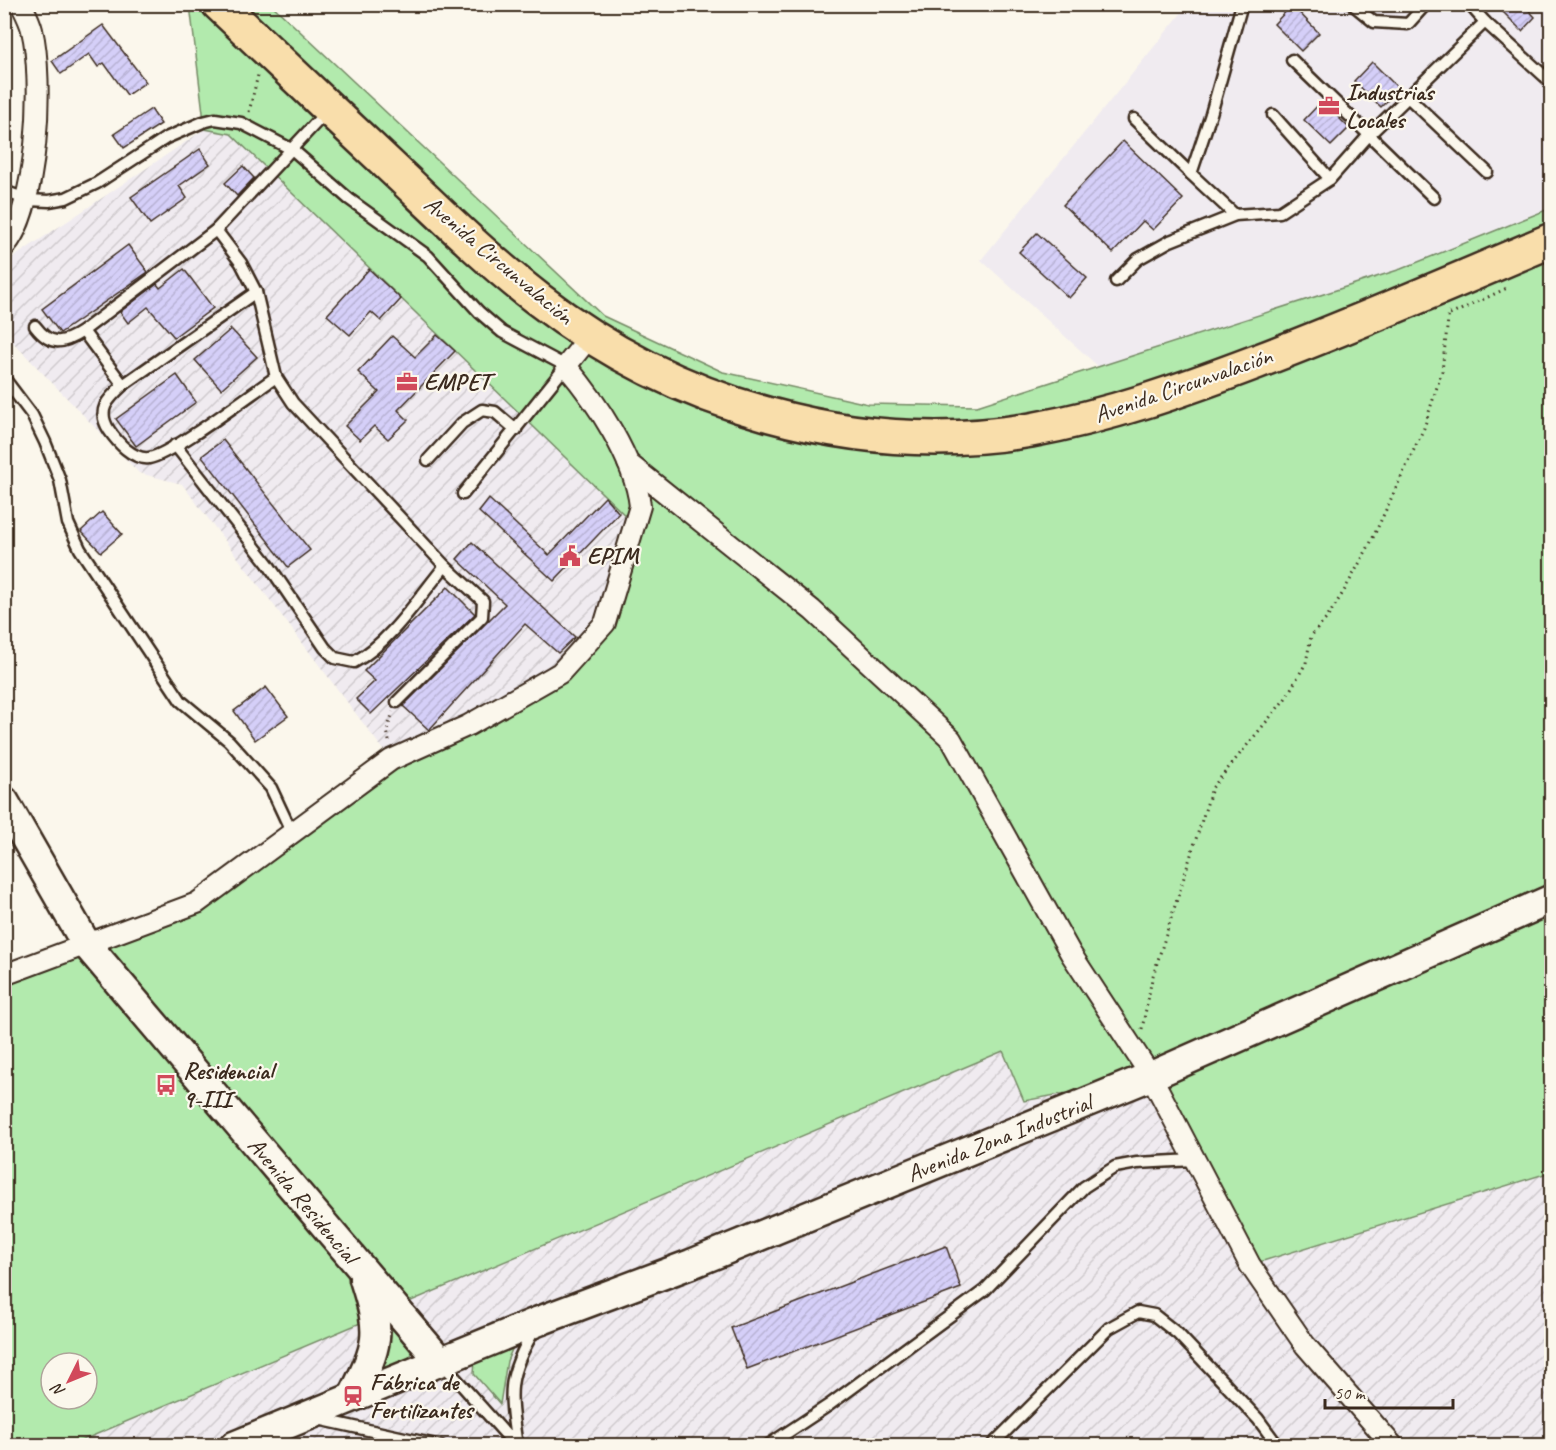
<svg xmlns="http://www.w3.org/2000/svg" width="1556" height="1450" font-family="Caveat,sans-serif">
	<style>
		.built { fill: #f0ebf0 }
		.industrial { fill: url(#industrial-furrows); fill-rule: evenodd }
		.green { fill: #b2eaad; stroke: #768a66; stroke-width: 1.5; fill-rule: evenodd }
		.building { fill: url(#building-hatch); stroke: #3b2a1e; stroke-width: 1.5 }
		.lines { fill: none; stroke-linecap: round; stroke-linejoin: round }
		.service-casing { stroke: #3b2a1e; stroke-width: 15 }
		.minor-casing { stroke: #3b2a1e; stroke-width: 24 }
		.secondary-casing { stroke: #3b2a1e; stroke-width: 33 }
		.trunk-casing { stroke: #3b2a1e; stroke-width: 38 }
		.path { stroke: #3b2a1e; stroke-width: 3; stroke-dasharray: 1.5 4.5; stroke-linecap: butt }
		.service { stroke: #fbf7ec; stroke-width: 10 }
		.minor { stroke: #fbf7ec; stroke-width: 20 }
		.secondary { stroke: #fbf7ec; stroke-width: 28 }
		.trunk { stroke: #f9deab; stroke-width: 33 }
		.labels { text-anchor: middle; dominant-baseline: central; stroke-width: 4.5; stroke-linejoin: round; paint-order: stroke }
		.poi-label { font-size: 24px; font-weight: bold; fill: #3b2a1e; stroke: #fbf7ec; text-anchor: start }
		.street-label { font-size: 24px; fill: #3b2a1e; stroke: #fbf7ec }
	</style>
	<defs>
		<pattern id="industrial-furrows" width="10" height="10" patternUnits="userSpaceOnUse" patternTransform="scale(1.5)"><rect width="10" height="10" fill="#f0ebf0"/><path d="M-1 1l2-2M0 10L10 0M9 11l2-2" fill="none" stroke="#cfcacd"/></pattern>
		<pattern id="building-hatch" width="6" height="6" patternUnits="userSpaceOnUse" patternTransform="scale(1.5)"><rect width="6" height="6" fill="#d5cff8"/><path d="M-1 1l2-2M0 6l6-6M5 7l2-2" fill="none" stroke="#b8b2d4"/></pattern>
	</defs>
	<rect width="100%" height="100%" fill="#fbf7ec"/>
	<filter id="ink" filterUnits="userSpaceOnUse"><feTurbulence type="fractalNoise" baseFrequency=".0167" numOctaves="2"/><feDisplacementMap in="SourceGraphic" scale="12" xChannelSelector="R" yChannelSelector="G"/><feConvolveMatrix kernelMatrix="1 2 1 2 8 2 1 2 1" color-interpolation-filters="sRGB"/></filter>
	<g filter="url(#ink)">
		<polygon class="built" points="1188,5 1551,5 1551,208 1402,269 1100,368 981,260"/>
		<path class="industrial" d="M229 119 951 739 1250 1265 1551 1172V1445H5L197 903 391 760 182 484 139 473 5 334V263L205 129ZM51 1363H87V1399H51Z"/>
		<g class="green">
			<path d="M190 5H272L603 316 723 372 868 404 977 406 1401 269 1551 208V1172L1250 1265 1151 1077 1024 1101 1003 1051 385 1312 414 1351 408 1359 373 1374 384 1313 71 1445 5 1446V977L197 903 391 760 517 697 605 623 634 524 231 134 205 129ZM51 1363H87V1399H51Z"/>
			<polygon points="517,1338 507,1361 500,1404 474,1374 475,1360"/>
		</g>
		<g class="building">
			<polygon points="1495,4 1523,4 1535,17 1522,31"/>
			<polygon points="1292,5 1319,33 1301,51 1274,24"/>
			<polygon points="103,25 146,82 127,95 104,63 98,67 89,54 61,74 52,61"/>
			<polygon points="1372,62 1399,89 1381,107 1354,81"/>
			<polygon points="1322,101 1349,128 1331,146 1304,120"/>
			<polygon points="151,109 161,124 124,148 114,134"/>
			<polygon points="1123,141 1183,199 1153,230 1143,221 1113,253 1063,205"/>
			<polygon points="200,149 210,164 179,186 187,198 150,224 131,197"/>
			<polygon points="243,166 254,178 237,196 225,183"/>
			<polygon points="1037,233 1087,278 1069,298 1019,252"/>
			<polygon points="128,245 148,272 60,333 42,309"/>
			<polygon points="184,269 213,308 174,337 148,307 128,323 120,312 157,284 160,288"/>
			<polygon points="369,269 401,299 381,321 371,312 350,335 327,315"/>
			<polygon points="231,329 257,357 221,389 195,360"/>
			<polygon points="437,335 455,351 398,410 408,420 388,439 374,426 360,440 345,426 379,392 358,372 392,336 415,357"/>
			<polygon points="177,375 196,402 136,446 116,419"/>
			<polygon points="223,440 310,550 288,567 202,456"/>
			<polygon points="605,497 619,513 554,581 479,512 489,499 549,555"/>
			<polygon points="102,512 122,534 101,552 81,531"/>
			<polygon points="472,542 575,637 558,653 525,624 429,730 403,706 505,604 457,559"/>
			<polygon points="448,587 475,614 371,714 356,699 375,681 364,671"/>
			<polygon points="266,687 288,716 255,740 234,711"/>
			<polygon points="946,1246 961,1288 747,1369 731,1328"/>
		</g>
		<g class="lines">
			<defs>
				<g id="service">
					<polyline points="1352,4 1374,22 1408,24 1426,4"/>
					<polyline points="1469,4 1485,22"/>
					<polyline points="1292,60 1434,198"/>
					<polyline points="1408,97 1487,172"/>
					<polyline points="1273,115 1330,179"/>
					<polyline points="1134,119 1191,174"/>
					<polyline points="4,191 28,200 49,201 66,198 97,183 166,138 203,122 215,119 241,123 293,150 349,199 428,256 479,312 502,332 566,366 463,494"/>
					<polyline points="1235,215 1191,174 1211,114 1242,4"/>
					<polyline points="216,230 241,263 256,292 276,377 293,403 445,566 483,601 482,617 397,702"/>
					<polyline points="1116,281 1138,259 1170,241 1235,215 1280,212 1330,179 1369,135 1485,22 1552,83"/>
					<path d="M256 292 123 385C108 399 96 410 109 430 117 442 133 460 149 458 171 455 252 393 276 377"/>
					<path d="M35 326C51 347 63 344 83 331"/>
					<polyline points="4,378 32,415 45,442 60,480 68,523 80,549 181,701 229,741 271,788 292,833"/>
					<polyline points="123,385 83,331 216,230 327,111"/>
					<path d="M175 445 268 564 325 648 335 658 354 662C389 644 420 596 445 566"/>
					<polyline points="428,460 462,423 482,410 495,412 516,430"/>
					<polyline points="442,1363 516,1446"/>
					<polyline points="318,1419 441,1446"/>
					<path d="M517 1446C509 1392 506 1377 535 1329"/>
					<polyline points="767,1446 829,1405 985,1290 1084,1187 1115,1167 1137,1163 1194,1160"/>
					<polyline points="991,1446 1109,1328 1138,1312 1154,1315 1178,1334 1258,1419 1278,1446"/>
				</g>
				<g id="minor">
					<path d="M4 247C38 210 44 79 32 30 30 21 25 12 21 4"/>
					<polyline points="628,463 812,610 951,739 1071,954 1151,1076 1250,1265 1305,1345 1393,1446"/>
					<path d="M4 975 197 903 391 760 469 725 560 673 605 623 640 506C635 459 596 401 566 366L591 335"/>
				</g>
				<g id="secondary">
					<polyline points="4,801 86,944 440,1361"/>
					<path d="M353 1396C379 1344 382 1335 364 1279"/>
					<polyline points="234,1446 539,1321 691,1264 1151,1076 1552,899"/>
				</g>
				<path id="trunk" d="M219 4C282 64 344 123 407 182 449 222 491 263 538 299 675 405 857 459 1031 430 1109 416 1182 390 1256 362 1356 324 1453 282 1552 240"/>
			</defs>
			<use href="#service" class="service-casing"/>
			<use href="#minor" class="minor-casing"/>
			<use href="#secondary" class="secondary-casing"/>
			<use href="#trunk" class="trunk-casing"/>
			<g class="path">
				<polyline points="249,112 258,75"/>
				<polyline points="1450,315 1507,288"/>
				<polyline points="389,741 387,730 393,712"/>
				<polyline points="1142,1029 1152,979 1212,788 1285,699 1306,663 1311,636 1327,618 1344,591 1370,544 1424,428 1442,371 1449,311"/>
			</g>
			<use href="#service" class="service"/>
			<use href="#minor" class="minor"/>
			<use href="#secondary" class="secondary"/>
			<use href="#trunk" class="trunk"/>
		</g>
	</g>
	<defs>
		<symbol id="office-bare" viewBox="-9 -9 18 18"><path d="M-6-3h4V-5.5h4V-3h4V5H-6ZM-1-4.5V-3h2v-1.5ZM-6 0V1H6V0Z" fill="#d1495b" stroke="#fbf7ec" stroke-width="2.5" paint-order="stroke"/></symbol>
		<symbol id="civic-bare" viewBox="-9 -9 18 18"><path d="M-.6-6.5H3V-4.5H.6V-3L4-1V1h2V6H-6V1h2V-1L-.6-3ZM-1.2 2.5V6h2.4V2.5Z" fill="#d1495b" stroke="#fbf7ec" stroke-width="2.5" paint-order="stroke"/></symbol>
		<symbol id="bus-bare" viewBox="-9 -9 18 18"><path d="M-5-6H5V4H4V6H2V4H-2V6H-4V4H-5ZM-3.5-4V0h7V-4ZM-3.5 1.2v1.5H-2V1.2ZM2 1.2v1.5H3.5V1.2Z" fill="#d1495b" stroke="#fbf7ec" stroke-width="2.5" paint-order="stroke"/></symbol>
		<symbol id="station-bare" viewBox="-9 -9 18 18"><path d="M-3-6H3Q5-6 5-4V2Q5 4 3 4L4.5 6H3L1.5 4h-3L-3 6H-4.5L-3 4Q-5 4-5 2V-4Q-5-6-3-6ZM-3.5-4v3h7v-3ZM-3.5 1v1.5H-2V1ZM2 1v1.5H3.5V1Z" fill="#d1495b" stroke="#fbf7ec" stroke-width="2.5" paint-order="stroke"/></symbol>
	</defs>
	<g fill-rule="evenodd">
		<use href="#office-bare" x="1314" y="91" width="30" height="30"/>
		<use href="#office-bare" x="392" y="367" width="30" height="30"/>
		<use href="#civic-bare" x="555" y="541" width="30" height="30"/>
		<use href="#bus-bare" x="151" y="1070" width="30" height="30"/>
		<use href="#station-bare" x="338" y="1381" width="30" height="30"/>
	</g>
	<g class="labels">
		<g class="poi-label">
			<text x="1346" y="92">Industrias<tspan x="1346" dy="28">Locales</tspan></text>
			<text x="424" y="382">EMPET</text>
			<text x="587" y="556">EPIM</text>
			<text x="183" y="1071">Residencial<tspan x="183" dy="28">9-III</tspan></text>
			<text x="370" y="1382">Fábrica de<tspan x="370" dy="28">Fertilizantes</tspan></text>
		</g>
		<g class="street-label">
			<text transform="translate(499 260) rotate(40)">Avenida Circunvalación</text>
			<text transform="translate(1183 385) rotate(-19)">Avenida Circunvalación</text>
			<text transform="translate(999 1138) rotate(-22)">Avenida Zona Industrial</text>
			<text transform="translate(303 1200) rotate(50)">Avenida Residencial</text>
		</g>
	</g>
	<rect width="1556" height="1450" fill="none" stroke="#fbf7ec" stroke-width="24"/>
	<rect x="12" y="12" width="1532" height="1426" fill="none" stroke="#3b2a1e" stroke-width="2" filter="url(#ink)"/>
	<g transform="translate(69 1381) rotate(227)"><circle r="28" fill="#fbf7ec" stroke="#aea59a" stroke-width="1.5"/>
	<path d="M0-4.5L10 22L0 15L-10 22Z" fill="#d1495b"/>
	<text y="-9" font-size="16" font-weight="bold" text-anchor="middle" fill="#3b2a1e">N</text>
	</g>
	<path d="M1325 1399v9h128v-9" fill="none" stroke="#3b2a1e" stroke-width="3"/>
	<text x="1334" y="1399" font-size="18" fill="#3b2a1e" stroke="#fbf7ec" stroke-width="4.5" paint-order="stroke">50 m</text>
</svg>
